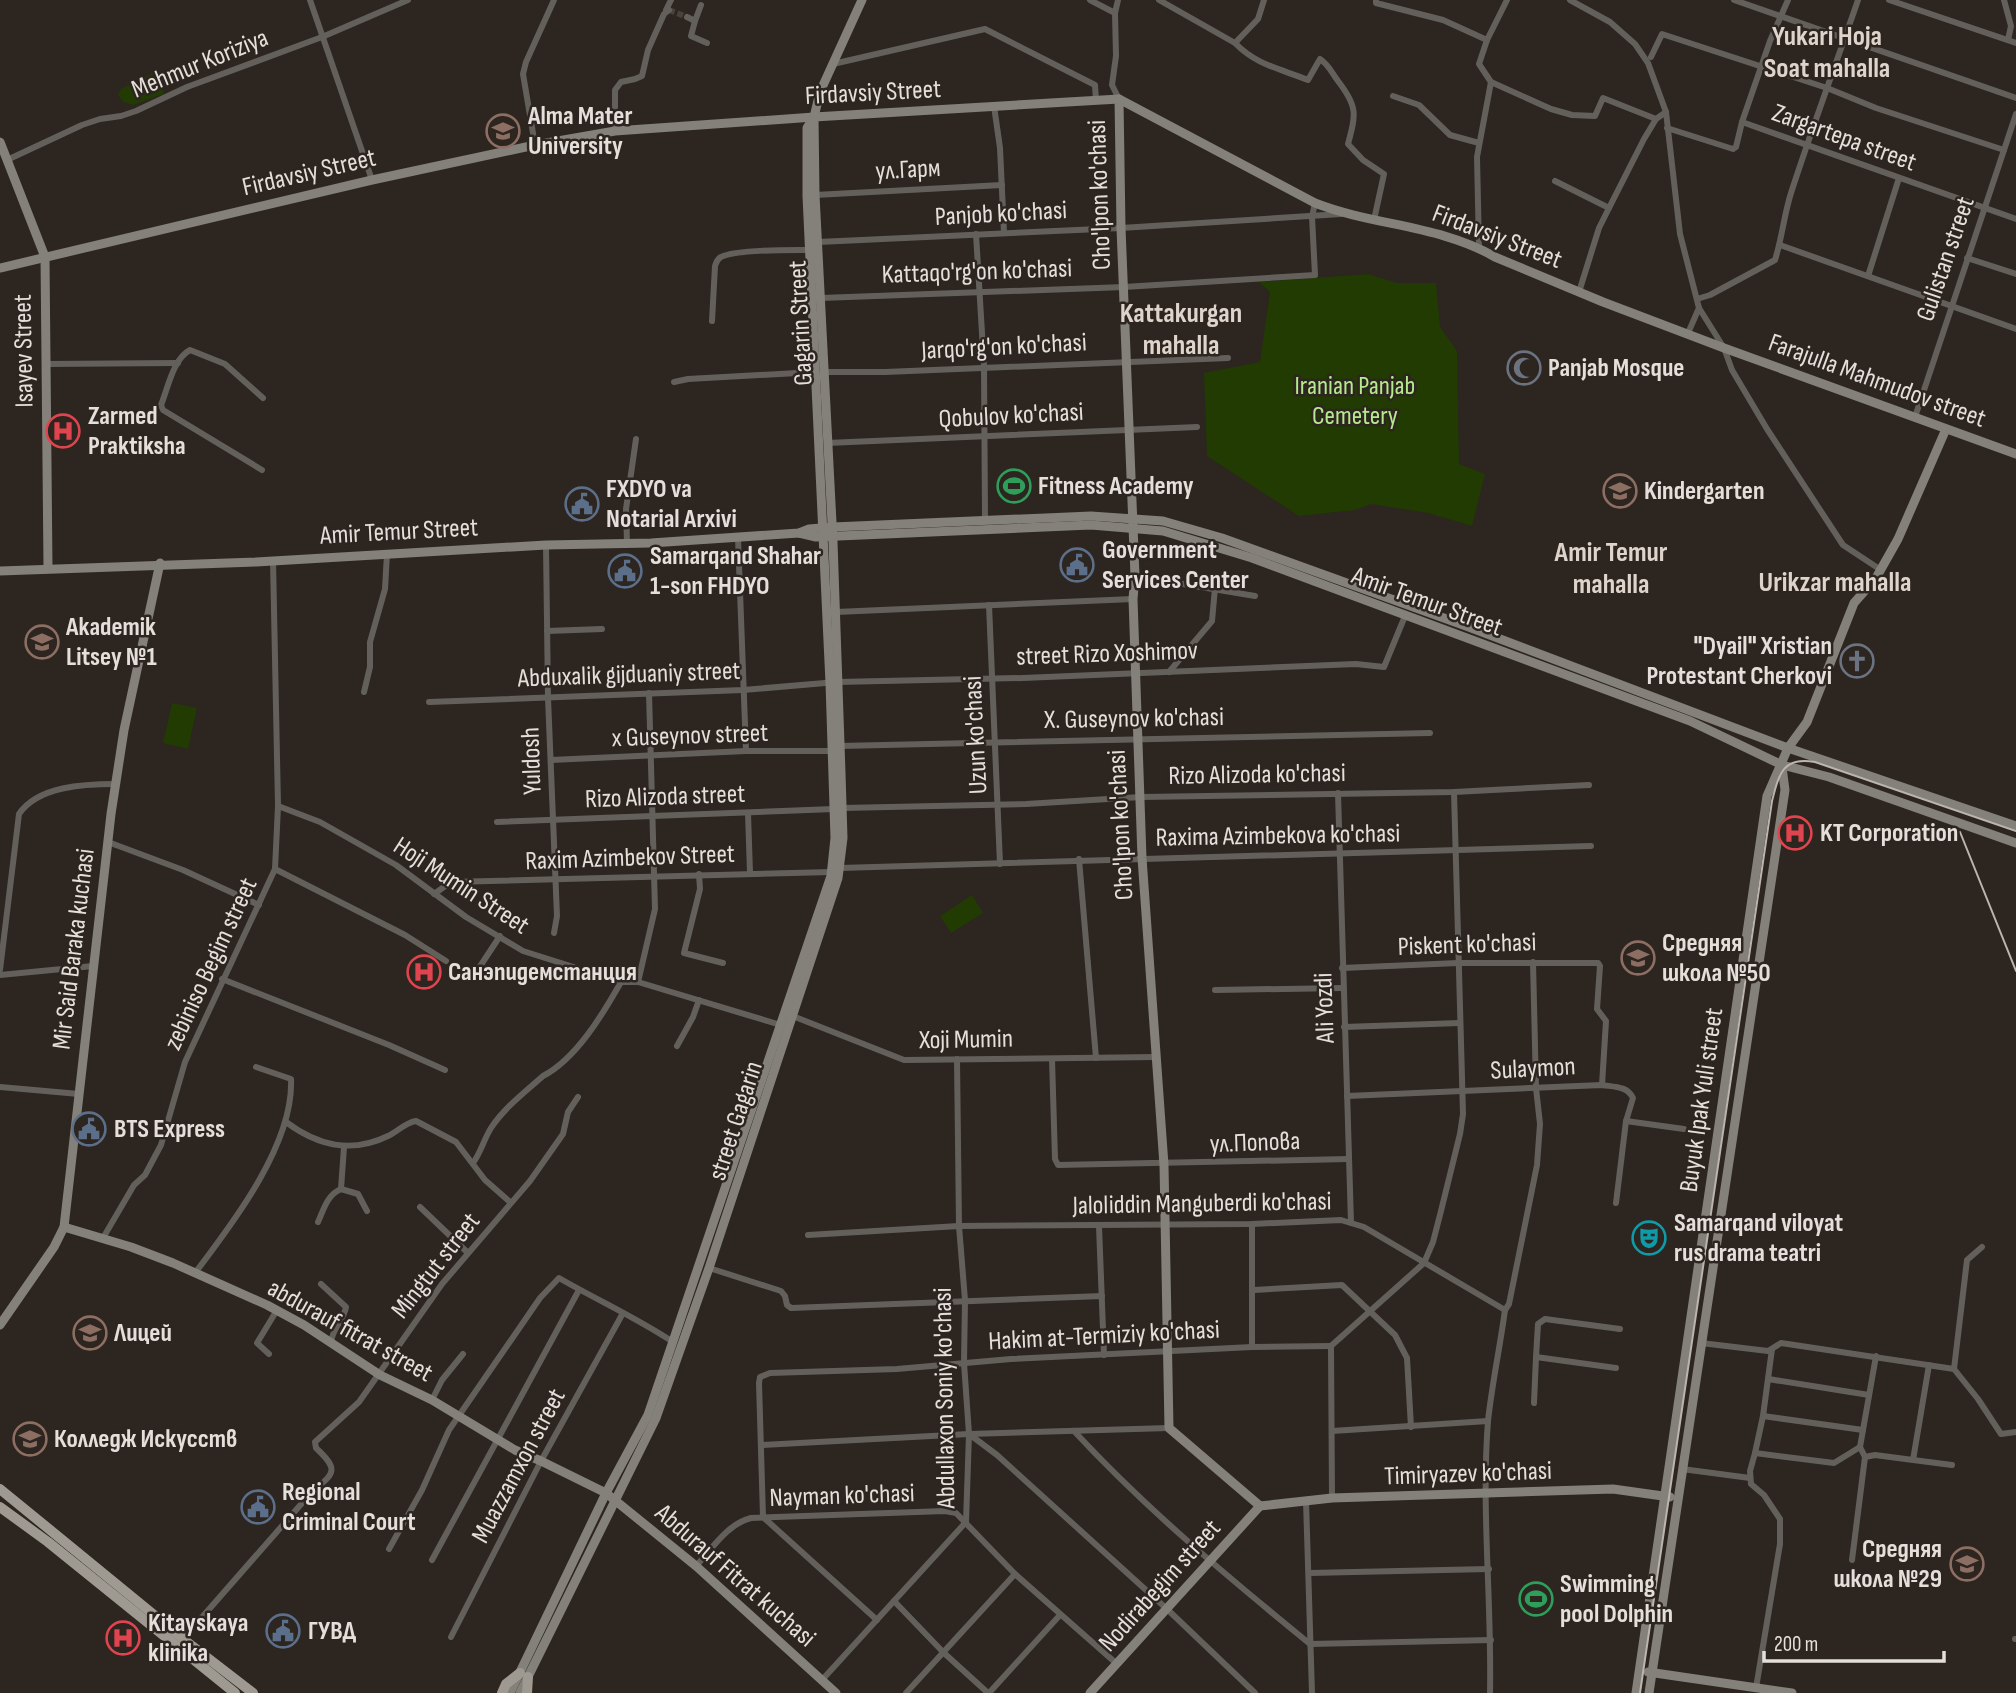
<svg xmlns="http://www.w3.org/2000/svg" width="2016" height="1693" font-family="'Sofia Sans Condensed',sans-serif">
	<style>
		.green { fill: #213b03 }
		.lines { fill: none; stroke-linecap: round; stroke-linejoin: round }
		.street-tunnel { stroke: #49413b; stroke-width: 6; stroke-dasharray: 6 3; stroke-linecap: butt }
		.street { stroke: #63605c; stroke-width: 6 }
		.secondary { stroke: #84807a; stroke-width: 9 }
		.primary { stroke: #9e9991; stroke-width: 10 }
		.tram { stroke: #bbb4b0; stroke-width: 2 }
		.rail { stroke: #bbb4b0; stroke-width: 2 }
		.labels { text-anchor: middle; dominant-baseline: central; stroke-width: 5; stroke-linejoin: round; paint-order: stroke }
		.street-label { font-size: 26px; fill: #e5dfdb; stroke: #2d251f }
		.poi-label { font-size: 26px; font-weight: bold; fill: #e5dfdb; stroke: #2d251f; text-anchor: start }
		.park-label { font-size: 26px; fill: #b6e98e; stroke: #2d251f }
		.neighbourhood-label { font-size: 28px; font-weight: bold; fill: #ded4cc; stroke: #2d251f }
	</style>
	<rect width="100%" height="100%" fill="#2d251f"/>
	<g class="green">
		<polygon points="159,72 165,84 163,94 133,105 123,102 118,95 121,89 153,73"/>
		<polygon points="1368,274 1397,283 1436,283 1440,327 1457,351 1459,464 1485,474 1472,526 1428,513 1371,504 1355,510 1299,516 1207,456 1204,373 1260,362 1270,292 1259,282"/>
		<polygon points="172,703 197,708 188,749 163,743"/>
		<polygon points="972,895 983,913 951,933 940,916"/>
	</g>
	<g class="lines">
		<polyline class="street-tunnel" points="669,10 687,17"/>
		<g class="street">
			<polyline points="310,0 372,180"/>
			<polyline points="1090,0 1115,13"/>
			<polyline points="1118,0 1115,13 1116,56 1112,85 1119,99"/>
			<polyline points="1159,0 1235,43 1258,19 1264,0"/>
			<polyline points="1376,0 1376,3 1443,20 1487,40"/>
			<polyline points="1507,0 1487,40 1479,64 1491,82 1551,109 1572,115 1595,116 1603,98 1656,119"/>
			<polyline points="1570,0 1610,22 1635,44 1648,63 1666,112 1680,234 1699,308 1724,348 1732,370 1767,429 1843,545 1881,570"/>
			<polyline points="1734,0 2016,98"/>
			<polyline points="1788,0 1770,41 1742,122 2016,219"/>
			<polyline points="1889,0 2016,43"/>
			<polyline points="2004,0 2011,26 2008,40"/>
			<polyline points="666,10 671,0"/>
			<polyline points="687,17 695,21 701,5"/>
			<polyline points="695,21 691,36 707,43"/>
			<path d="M1235 43C1256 65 1281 69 1308 80L1320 59C1329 65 1332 73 1338 81 1358 107 1356 114 1348 144L1363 160 1384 174 1374 220"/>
			<polyline points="1651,57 1662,34 1827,88 1876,108 2004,150"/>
			<polyline points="833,64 985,29 1095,85 1096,101"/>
			<polyline points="1393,96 1419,105 1450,135 1479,143"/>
			<polyline points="994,106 1000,148 1004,233"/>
			<polyline points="1667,128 1733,149 1736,147 1742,122"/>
			<polyline points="615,131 615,90 621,82 635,79 642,76 648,50 664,14 669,10"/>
			<polyline points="535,145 523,74 526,62 554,0"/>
			<polyline points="7,160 82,125 100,119 121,116 136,111 187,87 322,37 408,0"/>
			<polyline points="1555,181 1609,208"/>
			<polyline points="815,195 1002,185"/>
			<polyline points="976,234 984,366 985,519"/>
			<polyline points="818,242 1121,228 1341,214"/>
			<polyline points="1780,245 2016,329"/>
			<polyline points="1479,248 1477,157 1491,82"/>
			<polyline points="1967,258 2016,274"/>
			<polyline points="1868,276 1899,178"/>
			<polyline points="1579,292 1599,228 1609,208 1644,139 1656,119 1666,112"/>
			<polyline points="821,298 1124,287 1315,275 1312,217 1315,203"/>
			<path d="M1697 299 1710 295 1775 260C1782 238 1784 215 1791 193 1812 128 1836 64 1858 0"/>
			<path d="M712 321 715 266C717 261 717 259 721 257 735 249 792 250 810 250"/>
			<polyline points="1688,333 1699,308"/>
			<polyline points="46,364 178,363"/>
			<polyline points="824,372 885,372 1228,358"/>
			<polyline points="674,382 688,379 815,372"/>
			<polyline points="1915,417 2016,114"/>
			<polyline points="827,443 1197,427"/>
			<path d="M262 470 163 410 161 405C168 388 173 359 190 350L225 364 263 398"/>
			<polyline points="738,538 746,751"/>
			<polyline points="627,543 626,509 636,439"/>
			<polyline points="546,545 548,698 557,916 554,933"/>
			<polyline points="1135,576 1255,596"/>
			<polyline points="989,605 1000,864"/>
			<polyline points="836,612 1133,599"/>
			<polyline points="547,631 602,629"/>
			<polyline points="1169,672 1212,621 1215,588"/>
			<polyline points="364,692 370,667 370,642 385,589 387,554"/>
			<polyline points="429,702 743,690 837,682 1023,678 1356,664 1384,667 1405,616"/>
			<polyline points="839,746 1430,733"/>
			<polyline points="551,760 746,751 832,751"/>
			<polyline points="1338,793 1351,1223"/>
			<polyline points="278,806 320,822 396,865 466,917 523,951 621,982 638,982 784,1026"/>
			<polyline points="842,808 1026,804 1141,797 1454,792 1589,785"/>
			<polyline points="748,813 750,873"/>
			<polyline points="497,822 834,809"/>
			<polyline points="108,842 183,870 259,905"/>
			<polyline points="1079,859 1096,1058"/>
			<polyline points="840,868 1591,846"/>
			<polyline points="275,869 405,935 446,961"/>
			<polyline points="699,874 700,889 684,953 723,963"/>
			<polyline points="434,894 451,882 832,872"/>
			<polyline points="1342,968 1458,963 1598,963 1600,966 1597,1009 1606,1021 1602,1085"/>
			<path d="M0 970 19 814C38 786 84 784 116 784"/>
			<polyline points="0,975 93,966"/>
			<polyline points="473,977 500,936"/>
			<polyline points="222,979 389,1045 445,1070"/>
			<polyline points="638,982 655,909 649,693"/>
			<polyline points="1215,990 1343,988"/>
			<polyline points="790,1015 904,1060 1157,1057"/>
			<polyline points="1344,1027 1460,1023"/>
			<polyline points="677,1046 693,1017 699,1000"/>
			<polyline points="1052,1059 1055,1159 1058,1165 1349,1159"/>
			<polyline points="0,1087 79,1094"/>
			<path d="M1347 1096 1602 1085C1615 1087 1627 1086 1633 1098L1626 1121 1684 1129"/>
			<path d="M286 1122C318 1146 351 1154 388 1136 397 1132 406 1122 416 1121L456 1142 485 1180 510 1202"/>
			<path d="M473 1163C481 1152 484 1139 491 1128 504 1108 525 1092 543 1076 576 1059 603 1014 621 982"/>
			<polyline points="341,1189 358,1194 367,1211"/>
			<polyline points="1616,1203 1626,1121"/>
			<polyline points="420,1207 468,1253"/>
			<path d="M318 1222C324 1209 327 1195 341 1189L344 1147"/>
			<polyline points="1252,1224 1252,1347"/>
			<polyline points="1099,1226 1104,1355"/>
			<polyline points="808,1235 959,1226 1252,1224 1341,1220 1364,1227 1505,1310"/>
			<polyline points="103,1238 134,1185 145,1175 161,1145 185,1062 275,869 278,806 273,560"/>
			<polyline points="709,1268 781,1291 785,1296 787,1305 791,1308 1102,1296"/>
			<path d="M195 1273C233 1223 294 1144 291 1079L256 1067"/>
			<path d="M321 1284 346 1307C344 1320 332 1328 331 1343"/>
			<polyline points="1254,1290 1342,1285 1395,1335 1407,1358 1411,1427"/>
			<polyline points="1701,1343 1768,1351 1781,1343 1954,1369 1978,1399 2001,1434 2016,1432"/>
			<polyline points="269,1354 257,1343 277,1310"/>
			<polyline points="1536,1357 1538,1324 1545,1319 1620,1329"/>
			<polyline points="1954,1369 1967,1260 1982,1247"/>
			<polyline points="1768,1379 1869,1395"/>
			<polyline points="432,1400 442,1380 463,1354"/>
			<polyline points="1534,1403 1536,1357 1616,1368"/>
			<polyline points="1763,1416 1863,1430"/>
			<path d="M1074 1431C1146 1509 1228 1577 1310 1644L1491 1640"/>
			<polyline points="1332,1431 1488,1421"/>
			<polyline points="969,1434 997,1455 1168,1610 1255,1693"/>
			<polyline points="762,1445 969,1434 1169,1428"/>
			<polyline points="1755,1453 1763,1416 1772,1349"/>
			<polyline points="1865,1457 1875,1455 1913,1460 1929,1365"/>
			<polyline points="1913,1460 1952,1465"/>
			<polyline points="1682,1469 1750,1478"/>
			<polyline points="1332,1498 1331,1346 1424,1263 1433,1242 1441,1211 1460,1134 1463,1114 1454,792"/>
			<polyline points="1306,1501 1312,1693"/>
			<polyline points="763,1517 759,1383 760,1377 770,1373 897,1369 1011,1359 1252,1347 1331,1346"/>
			<polyline points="763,1517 877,1620"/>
			<path d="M389 1549 422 1490 449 1430 540 1298 559 1278C597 1300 637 1318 673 1342"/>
			<polyline points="432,1560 579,1290"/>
			<polyline points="1852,1560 1865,1457 1860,1447 1876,1356"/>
			<path d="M696 1566C712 1549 727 1524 751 1518L945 1511 956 1513 1015 1574 1117 1664"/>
			<polyline points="1309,1573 1489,1569"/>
			<polyline points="894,1601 944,1653 988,1693"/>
			<polyline points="451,1637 541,1461 623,1313"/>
			<path d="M183 1639 310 1494C332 1474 342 1472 316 1448L315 1442 359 1402 442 1284 530 1181 563 1134 568 1112 578 1097"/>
			<polyline points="2015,1639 2016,1639"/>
			<polyline points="822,1680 966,1522 969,1434 964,1363 965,1300 959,1226 957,1059"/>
			<polyline points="1756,1688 1780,1544 1780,1519 1764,1495 1751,1484 1750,1471 1755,1453 1834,1463 1860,1447"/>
			<polyline points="906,1693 1015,1574"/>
			<polyline points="989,1693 1060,1615"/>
			<path d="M1490 1693C1492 1602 1481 1511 1488 1421 1492 1384 1500 1347 1505 1310L1509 1304 1537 1165 1540 1124 1536 1088 1533 962"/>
		</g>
		<g class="secondary">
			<polyline points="1119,99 1121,228 1135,576 1133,599 1142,858 1164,1165 1169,1428 1260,1506"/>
			<polyline points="0,142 45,257 48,568"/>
			<path d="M0 268 372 180 535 145 615 131 814 117 1119 99 1315 203C1374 226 1440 225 1495 257L1603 302 1724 348 2016 454"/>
			<polyline points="799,533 816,537 1091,525 1163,531 1252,558 1690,721 1782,765 1829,777 2016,843"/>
			<polyline points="0,571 256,562 546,545 651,543 799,533 809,529 833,527 1091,516 1163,521 1222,538 1466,626 1788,748 2016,826"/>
			<polyline points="64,1227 131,1247 173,1263 267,1305 304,1325 380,1375 432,1400 515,1450 541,1461 606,1493 696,1566 836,1693"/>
			<polyline points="0,1325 54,1247 64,1227 111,814 124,730 160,563"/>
			<polyline points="1260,1506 1332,1498 1613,1489 1670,1497"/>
			<polyline points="1648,1672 1792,1693"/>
			<polyline points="510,1693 606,1493 648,1415 831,876 835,838 830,683 807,196 807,128 814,117"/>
			<polyline points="520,1693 656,1418 709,1268 838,878 843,838 841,773 833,542 815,195 814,117 820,92 862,0"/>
			<polyline points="1090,1693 1260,1506"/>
			<polyline points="1636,1693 1767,796 1788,748 1807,722 1854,603 1876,578 1898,539 1946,429"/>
			<polyline points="1649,1693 1785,790 1782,767"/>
		</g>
		<g class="primary">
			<polyline points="0,1489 192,1646 253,1693"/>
			<polyline points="0,1507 48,1542 235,1693"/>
			<polyline points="502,1693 506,1684 520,1673"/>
			<polyline points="527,1693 528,1677"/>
		</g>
		<path class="tram" d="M1640 1693 1772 801C1779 774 1783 756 1815 762L2016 831"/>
		<polyline class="rail" points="1960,832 2016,971"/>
	</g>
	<defs>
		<symbol id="university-ring" viewBox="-11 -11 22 22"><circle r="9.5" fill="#2d251f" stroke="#8d6e63" stroke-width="1.5"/><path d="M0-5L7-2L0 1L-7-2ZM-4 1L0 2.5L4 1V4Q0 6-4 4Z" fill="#8d6e63"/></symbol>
		<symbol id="mosque-ring" viewBox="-11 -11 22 22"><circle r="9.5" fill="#2d251f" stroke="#6b7280" stroke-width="1.5"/><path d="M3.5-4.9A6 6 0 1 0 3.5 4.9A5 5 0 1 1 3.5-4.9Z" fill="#6b7280"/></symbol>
		<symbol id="hospital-ring" viewBox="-11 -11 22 22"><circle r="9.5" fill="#2d251f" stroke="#e0444e" stroke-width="1.5"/><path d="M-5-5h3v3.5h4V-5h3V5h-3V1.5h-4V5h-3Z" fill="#e0444e"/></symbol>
		<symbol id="stadium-ring" viewBox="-11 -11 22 22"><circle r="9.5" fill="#2d251f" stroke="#2e9e5b" stroke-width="1.5"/><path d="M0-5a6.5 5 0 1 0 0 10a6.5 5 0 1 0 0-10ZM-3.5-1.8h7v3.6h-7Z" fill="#2e9e5b"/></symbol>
		<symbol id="school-ring" viewBox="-11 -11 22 22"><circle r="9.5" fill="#2d251f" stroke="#8d6e63" stroke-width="1.5"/><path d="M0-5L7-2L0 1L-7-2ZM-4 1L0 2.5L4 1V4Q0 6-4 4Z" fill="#8d6e63"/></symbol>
		<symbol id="civic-ring" viewBox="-11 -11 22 22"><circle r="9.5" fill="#2d251f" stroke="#5c6f8a" stroke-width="1.5"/><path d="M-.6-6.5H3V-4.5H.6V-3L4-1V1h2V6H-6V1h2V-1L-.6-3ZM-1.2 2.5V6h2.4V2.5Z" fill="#5c6f8a"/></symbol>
		<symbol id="church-ring" viewBox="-11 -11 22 22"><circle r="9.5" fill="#2d251f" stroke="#6b7280" stroke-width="1.5"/><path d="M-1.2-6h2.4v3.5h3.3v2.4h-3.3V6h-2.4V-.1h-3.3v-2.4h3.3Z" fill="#6b7280"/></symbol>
		<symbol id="theatre-ring" viewBox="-11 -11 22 22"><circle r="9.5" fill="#2d251f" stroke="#0f9aa8" stroke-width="1.5"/><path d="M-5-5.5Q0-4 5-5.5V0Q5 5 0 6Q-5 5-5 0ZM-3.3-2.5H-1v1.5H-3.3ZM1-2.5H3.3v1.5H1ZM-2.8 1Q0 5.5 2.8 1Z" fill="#0f9aa8"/></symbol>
	</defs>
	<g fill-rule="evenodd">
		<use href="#university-ring" x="484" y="112" width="38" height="38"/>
		<use href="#mosque-ring" x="1505" y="349" width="38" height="38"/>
		<use href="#hospital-ring" x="44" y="412" width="38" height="38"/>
		<use href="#stadium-ring" x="995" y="467" width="38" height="38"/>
		<use href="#school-ring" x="1601" y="472" width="38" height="38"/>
		<use href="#civic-ring" x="563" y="485" width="38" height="38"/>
		<use href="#civic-ring" x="1058" y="546" width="38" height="38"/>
		<use href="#civic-ring" x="606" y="552" width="38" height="38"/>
		<use href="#university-ring" x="23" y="623" width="38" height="38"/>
		<use href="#church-ring" x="1838" y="642" width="38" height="38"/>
		<use href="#hospital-ring" x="1776" y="814" width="38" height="38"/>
		<use href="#school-ring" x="1619" y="939" width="38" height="38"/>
		<use href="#hospital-ring" x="405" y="953" width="38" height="38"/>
		<use href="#civic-ring" x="70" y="1110" width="38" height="38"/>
		<use href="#theatre-ring" x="1630" y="1219" width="38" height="38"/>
		<use href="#university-ring" x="71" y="1314" width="38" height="38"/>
		<use href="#university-ring" x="11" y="1420" width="38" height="38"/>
		<use href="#civic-ring" x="239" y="1488" width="38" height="38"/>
		<use href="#school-ring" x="1948" y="1545" width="38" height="38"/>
		<use href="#stadium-ring" x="1517" y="1580" width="38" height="38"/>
		<use href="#civic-ring" x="264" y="1612" width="38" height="38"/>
		<use href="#hospital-ring" x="104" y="1619" width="38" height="38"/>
	</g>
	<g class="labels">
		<g class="street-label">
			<text transform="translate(200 64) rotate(-22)">Mehmur Koriziya</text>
			<text transform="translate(873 93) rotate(-3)">Firdavsiy Street</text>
			<text transform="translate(1844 138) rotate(20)">Zargartepa street</text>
			<text transform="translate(908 170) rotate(-3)">ул.Гарм</text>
			<text transform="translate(309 173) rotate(-13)">Firdavsiy Street</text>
			<text transform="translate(1100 195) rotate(-92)">Cho'lpon ko'chasi</text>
			<text transform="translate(1001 214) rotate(-3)">Panjob ko'chasi</text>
			<text transform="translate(1497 237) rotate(21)">Firdavsiy Street</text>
			<text transform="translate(1946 259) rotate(-71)">Gulistan street</text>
			<text transform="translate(977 272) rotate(-2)">Kattaqo'rg'on ko'chasi</text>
			<text transform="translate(801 323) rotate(-93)">Gagarin Street</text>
			<text transform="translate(1004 347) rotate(-3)">Jarqo'rg'on ko'chasi</text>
			<text transform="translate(24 351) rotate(-91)">Isayev Street</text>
			<text transform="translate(1877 381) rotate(20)">Farajulla Mahmudov street</text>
			<text transform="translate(1011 416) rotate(-3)">Qobulov ko'chasi</text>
			<text transform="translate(399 532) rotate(-3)">Amir Temur Street</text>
			<text transform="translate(1427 602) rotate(20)">Amir Temur Street</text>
			<text transform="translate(1107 654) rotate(-2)">street Rizo Xoshimov</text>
			<text transform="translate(629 675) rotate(-2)">Abduxalik gijduaniy street</text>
			<text transform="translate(1134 719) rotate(-1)">X. Guseynov ko'chasi</text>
			<text transform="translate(976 735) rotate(-93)">Uzun ko'chasi</text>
			<text transform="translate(690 736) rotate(-2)">x Guseynov street</text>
			<text transform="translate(532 761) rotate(-92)">Yuldosh</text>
			<text transform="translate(1257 775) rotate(-1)">Rizo Alizoda ko'chasi</text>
			<text transform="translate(665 797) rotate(-2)">Rizo Alizoda street</text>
			<text transform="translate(1121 825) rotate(-93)">Cho'lpon ko'chasi</text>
			<text transform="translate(1278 836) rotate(-1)">Raxima Azimbekova ko'chasi</text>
			<text transform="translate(630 858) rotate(-2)">Raxim Azimbekov Street</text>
			<text transform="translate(461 886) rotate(33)">Hoji Mumin Street</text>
			<text transform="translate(1467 945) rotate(-2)">Piskent ko'chasi</text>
			<text transform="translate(74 949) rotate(-83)">Mir Said Baraka kuchasi</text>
			<text transform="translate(211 964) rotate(-65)">zebiniso Begim street</text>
			<text transform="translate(1325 1008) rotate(-92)">Ali Yozdi</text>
			<text transform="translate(966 1040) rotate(-1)">Xoji Mumin</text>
			<text transform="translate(1533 1069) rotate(-3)">Sulaymon</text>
			<text transform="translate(1702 1100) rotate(-82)">Buyuk Ipak Yuli street</text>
			<text transform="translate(736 1121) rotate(-72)">street Gagarin</text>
			<text transform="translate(1255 1143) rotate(-2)">ул.Попова</text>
			<text transform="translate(1202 1204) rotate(-1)">Jaloliddin Manguberdi ko'chasi</text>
			<text transform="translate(436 1266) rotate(-52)">Mingtut street</text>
			<text transform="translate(350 1331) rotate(29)">abdurauf fitrat street</text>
			<text transform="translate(1104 1336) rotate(-3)">Hakim at-Termiziy ko'chasi</text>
			<text transform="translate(945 1398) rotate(-91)">Abdullaxon Soniy ko'chasi</text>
			<text transform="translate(519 1466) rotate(-62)">Muazzamxon street</text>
			<text transform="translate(1468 1474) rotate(-2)">Timiryazev ko'chasi</text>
			<text transform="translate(842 1496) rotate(-2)">Nayman ko'chasi</text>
			<text transform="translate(735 1576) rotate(41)">Abdurauf Fitrat kuchasi</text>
			<text transform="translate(1160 1586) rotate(-48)">Nodirabegim street</text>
		</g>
		<g class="poi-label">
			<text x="528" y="116">Alma Mater<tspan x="528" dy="30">University</tspan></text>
			<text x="1548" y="368">Panjab Mosque</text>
			<text x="88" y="416">Zarmed<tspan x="88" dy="30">Praktiksha</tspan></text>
			<text x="1038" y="486">Fitness Academy</text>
			<text x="606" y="489">FXDYO va<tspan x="606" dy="30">Notarial Arxivi</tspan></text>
			<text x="1644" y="491">Kindergarten</text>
			<text x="1102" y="550">Government<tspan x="1102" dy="30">Services Center</tspan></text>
			<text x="650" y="556">Samarqand Shahar<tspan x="650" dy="30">1-son FHDYO</tspan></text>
			<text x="66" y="627">Akademik<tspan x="66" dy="30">Litsey №1</tspan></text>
			<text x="1832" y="646" text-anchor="end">"Dyail" Xristian<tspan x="1832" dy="30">Protestant Cherkovi</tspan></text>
			<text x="1820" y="833">KT Corporation</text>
			<text x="1662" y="943">Средняя<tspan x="1662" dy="30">школа №50</tspan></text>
			<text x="448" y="972">Санэпидемстанция</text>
			<text x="114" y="1129">BTS Express</text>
			<text x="1674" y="1223">Samarqand viloyat<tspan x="1674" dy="30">rus drama teatri</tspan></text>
			<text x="114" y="1333">Лицей</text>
			<text x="54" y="1439">Колледж Искусств</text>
			<text x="282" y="1492">Regional<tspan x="282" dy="30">Criminal Court</tspan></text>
			<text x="1942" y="1549" text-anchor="end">Средняя<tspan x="1942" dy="30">школа №29</tspan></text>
			<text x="1560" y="1584">Swimming<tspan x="1560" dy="30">pool Dolphin</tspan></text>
			<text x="148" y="1623">Kitayskaya<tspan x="148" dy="30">klinika</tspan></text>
			<text x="308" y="1631">ГУВД</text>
		</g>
		<g class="park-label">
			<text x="1355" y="386">Iranian Panjab<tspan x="1355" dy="30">Cemetery</tspan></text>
		</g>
		<g class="neighbourhood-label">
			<text x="1827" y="36">Yukari Hoja<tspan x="1827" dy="32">Soat mahalla</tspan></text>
			<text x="1181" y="313">Kattakurgan<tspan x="1181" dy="32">mahalla</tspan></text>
			<text x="1611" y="552">Amir Temur<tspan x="1611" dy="32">mahalla</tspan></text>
			<text x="1835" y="582">Urikzar mahalla</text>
		</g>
	</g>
	<path d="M1764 1651v10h180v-10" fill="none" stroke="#e5dfdb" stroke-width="3.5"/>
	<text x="1774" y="1651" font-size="21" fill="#e5dfdb" stroke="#2d251f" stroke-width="5" paint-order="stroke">200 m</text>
</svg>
